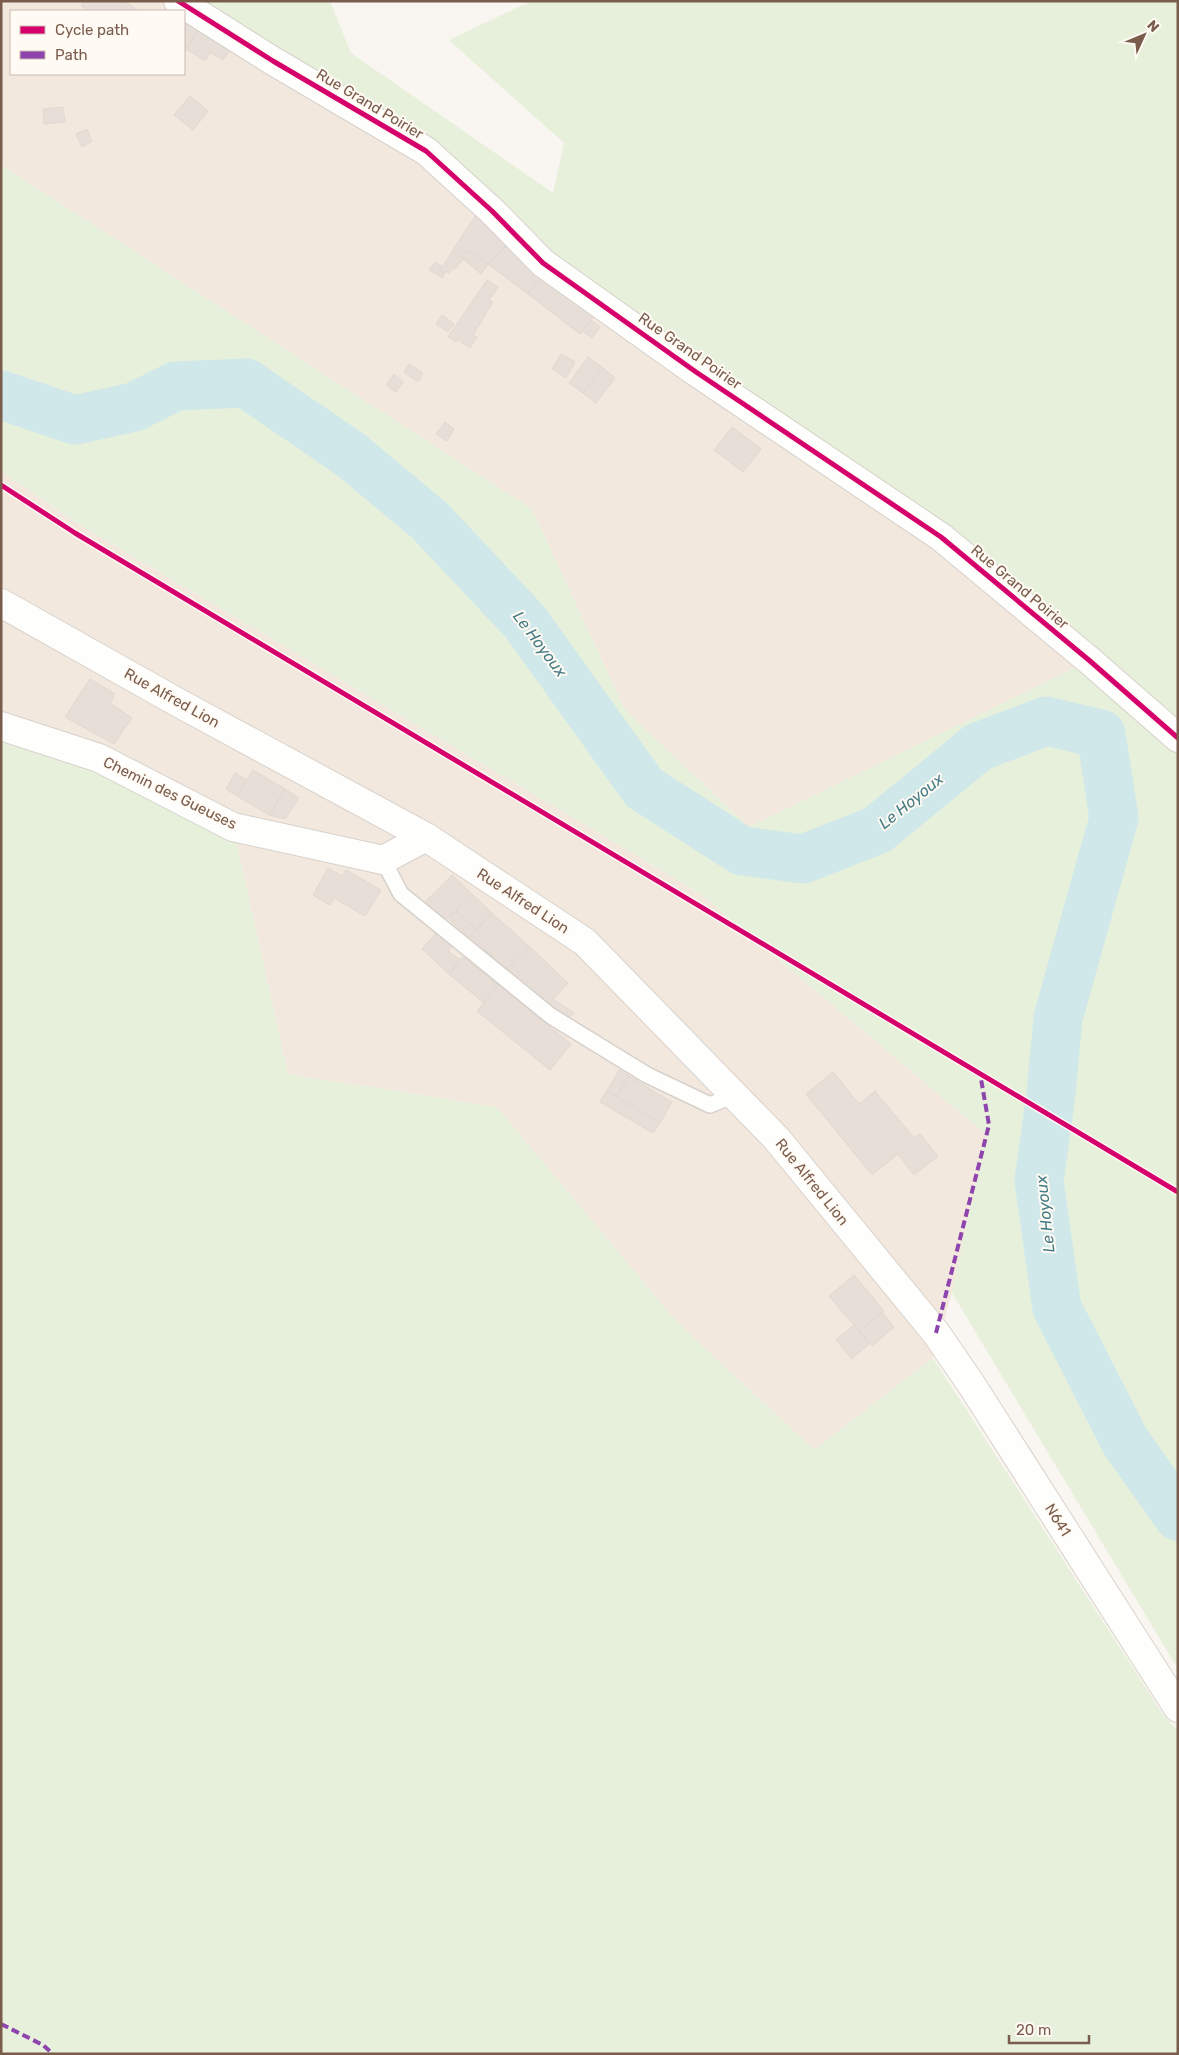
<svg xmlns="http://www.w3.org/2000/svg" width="1179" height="2055" font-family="Rubik,sans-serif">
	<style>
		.residential { fill: #f2e8de; fill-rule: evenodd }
		.green { fill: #e7f0db }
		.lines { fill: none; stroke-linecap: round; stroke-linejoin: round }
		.river { stroke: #d0e8ea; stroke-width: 49 }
		.building { fill: #e6ded7; stroke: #e2d8d2 }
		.lane-casing { stroke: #d7d1cb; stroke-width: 18 }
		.street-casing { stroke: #d7d1cb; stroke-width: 30 }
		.secondary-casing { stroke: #d9d2cb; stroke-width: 30 }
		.lane { stroke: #fefefd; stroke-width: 15 }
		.street { stroke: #fefefd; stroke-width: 28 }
		.secondary { stroke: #fefefd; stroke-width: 28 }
		.quiet { stroke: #8e44ad; stroke-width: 4; stroke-dasharray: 8 4; stroke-linecap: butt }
		.cycleway-casing { stroke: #fffaf3; stroke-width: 8 }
		.cycleway { stroke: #d6006c; stroke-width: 5 }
		.labels { text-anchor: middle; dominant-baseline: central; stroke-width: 4; stroke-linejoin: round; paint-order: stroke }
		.street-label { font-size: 15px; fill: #7a5c4d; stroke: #fffaf3 }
		.water-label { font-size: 16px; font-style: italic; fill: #437c86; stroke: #fffaf3 }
	</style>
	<rect width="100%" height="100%" fill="#f9f5f0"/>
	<g class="residential">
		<path d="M1 1H178L426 151 1090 661 749 827 625 710 532 509 1 165ZM11 11H184V74H11Z"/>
		<polygon points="1,471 74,521 698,892 987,1135 952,1293 933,1358 814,1450 675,1320 497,1107 288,1074 233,827 1,726"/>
	</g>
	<g class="green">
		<polygon points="178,1 330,1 351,53 553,193 564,143 449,40 531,1 1178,1 1178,1669 952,1293 986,1134 698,892 74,521 1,471 1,165 532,509 625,710 749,827 1089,661 492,211"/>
		<polygon points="1,726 233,827 288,1074 497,1107 675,1320 814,1450 933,1358 1162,1713 1178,1731 1178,2054 1,2054"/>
	</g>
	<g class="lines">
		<polyline class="river" points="1,395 75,420 134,407 176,386 246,383 351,455 429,520 525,622 644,788 742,851 803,859 877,830 978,747 1046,721 1101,734 1114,818 1058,1018 1051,1094 1039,1181 1057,1308 1125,1441 1178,1516"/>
	</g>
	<g class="building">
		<polygon points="84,1 124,1 139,11 89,11 81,6"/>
		<polygon points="184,21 198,30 184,53"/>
		<polygon points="200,28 232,47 223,60 210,52 205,61 186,49"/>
		<polygon points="190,96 208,111 193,130 174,115"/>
		<polygon points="63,107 65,122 44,124 43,109"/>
		<polygon points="87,129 92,141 82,147 76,134"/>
		<polygon points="476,215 508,243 488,264 468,250 462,258 452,251"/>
		<polygon points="506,246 543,275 528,294 488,264"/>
		<polygon points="468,250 488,264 481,274 462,258"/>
		<polygon points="452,251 463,259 455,269 453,268 449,273 446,271 442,278 438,275"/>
		<polygon points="435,262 442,266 438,275 429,270"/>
		<polygon points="543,275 596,314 580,334 528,294"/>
		<polygon points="487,280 498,287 489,300 493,302 473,335 477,337 470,348 457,339 456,342 448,337"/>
		<polygon points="442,315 454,324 448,332 436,324"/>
		<polygon points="591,320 600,327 592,338 582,331"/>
		<polygon points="561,354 575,362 566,378 552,369"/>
		<polygon points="588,357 603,368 583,393 569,383"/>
		<polygon points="409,364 423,373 418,382 404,372"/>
		<polygon points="603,368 615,378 596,403 583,393"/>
		<polygon points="394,374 403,382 396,392 386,385"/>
		<polygon points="445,422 454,429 447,441 436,434"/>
		<polygon points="732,427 761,449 743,472 714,450"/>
		<polygon points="90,679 115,694 110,703 132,718 114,744 65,717"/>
		<polygon points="253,770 285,789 269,815 237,796"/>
		<polygon points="235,773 247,780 237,796 226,789"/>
		<polygon points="285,789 299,798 285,819 269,815"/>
		<polygon points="328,868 342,876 346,870 381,890 365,916 334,898 330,905 313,895"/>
		<polygon points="452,875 472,894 444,922 424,903"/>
		<polygon points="472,894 492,913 476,929 456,911"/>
		<polygon points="456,911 476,929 469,937 449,919"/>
		<polygon points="492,913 529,946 507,969 470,937"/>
		<polygon points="437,932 453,945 448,951 460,960 449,974 422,949"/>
		<polygon points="529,946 568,983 553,999 574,1013 567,1021 506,971"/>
		<polygon points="463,957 498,985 484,1003 449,974"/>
		<polygon points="498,985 571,1044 550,1070 477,1011"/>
		<polygon points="619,1070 629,1076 616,1097 607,1091"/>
		<polygon points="833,1072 859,1104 875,1091 914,1138 920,1134 938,1156 914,1175 898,1154 872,1175 806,1094"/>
		<polygon points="629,1076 672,1102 660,1123 616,1097"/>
		<polygon points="607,1091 660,1123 653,1133 600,1102"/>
		<polygon points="854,1275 884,1311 859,1331 829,1296"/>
		<polygon points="882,1312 894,1327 872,1346 859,1331"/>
		<polygon points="854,1325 869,1344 852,1359 836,1340"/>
	</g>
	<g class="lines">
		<defs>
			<polyline id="lane" points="383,860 401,894 551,1016 647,1075 710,1105 734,1095"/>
			<g id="street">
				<polyline points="178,1 273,61 426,151 492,211 543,263 696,372 941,537 1090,661 1178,738"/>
				<polyline points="1,726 99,758 233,827 383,860 426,837"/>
			</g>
			<polyline id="secondary" points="1,603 177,702 426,837 585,942 776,1138 936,1333 971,1384 1178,1708"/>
		</defs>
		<use href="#lane" class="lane-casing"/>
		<use href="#street" class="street-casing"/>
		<use href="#secondary" class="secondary-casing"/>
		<use href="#lane" class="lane"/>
		<use href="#street" class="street"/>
		<use href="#secondary" class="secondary"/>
		<g class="quiet">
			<polyline points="936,1333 989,1125 980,1073"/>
			<polyline points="1,2024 43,2045 53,2054"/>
		</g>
		<defs>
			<g id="cycleway">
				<polyline points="178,1 273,61 426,151 492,211 543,263 696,372 941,537 1090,661 1178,738"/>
				<polyline points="1,485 75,533 1178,1192"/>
			</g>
		</defs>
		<use href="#cycleway" class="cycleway-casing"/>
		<use href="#cycleway" class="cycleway"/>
	</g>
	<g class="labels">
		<g class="street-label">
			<text transform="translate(370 104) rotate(31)">Rue Grand Poirier</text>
			<text transform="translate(690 351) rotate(35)">Rue Grand Poirier</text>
			<text transform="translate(1020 587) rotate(40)">Rue Grand Poirier</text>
			<text transform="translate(172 698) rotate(29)">Rue Alfred Lion</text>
			<text transform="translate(170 793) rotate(26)">Chemin des Gueuses</text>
			<text transform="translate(523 901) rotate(33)">Rue Alfred Lion</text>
			<text transform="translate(812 1182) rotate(51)">Rue Alfred Lion</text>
			<text transform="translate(1058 1520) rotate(58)">N641</text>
		</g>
		<g class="water-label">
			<text transform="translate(540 644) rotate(53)">Le Hoyoux</text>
			<text transform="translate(911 801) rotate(-39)">Le Hoyoux</text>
			<text transform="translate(1045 1214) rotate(-96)">Le Hoyoux</text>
		</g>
	</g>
	<rect width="1179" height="2055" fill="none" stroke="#7a5c4d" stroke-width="5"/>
	<rect x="10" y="10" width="175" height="65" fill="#fffaf3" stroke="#cabbb1"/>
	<rect x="20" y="26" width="25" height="8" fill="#d6006c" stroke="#cabbb1"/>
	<text x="55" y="35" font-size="15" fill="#7a5c4d">Cycle path</text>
	<rect x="20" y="51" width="25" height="8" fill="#8e44ad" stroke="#cabbb1"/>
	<text x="55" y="60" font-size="15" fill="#7a5c4d">Path</text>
	<g transform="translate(1144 35) rotate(46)" stroke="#fffaf3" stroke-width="4" paint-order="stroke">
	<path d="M0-4L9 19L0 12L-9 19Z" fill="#7a5c4d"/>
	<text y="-8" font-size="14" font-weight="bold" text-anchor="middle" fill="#7a5c4d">N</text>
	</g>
	<path d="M1009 2035v8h80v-8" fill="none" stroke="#7a5c4d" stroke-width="2.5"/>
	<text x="1016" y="2035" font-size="15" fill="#7a5c4d" stroke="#fffaf3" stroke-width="4" paint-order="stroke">20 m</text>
</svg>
